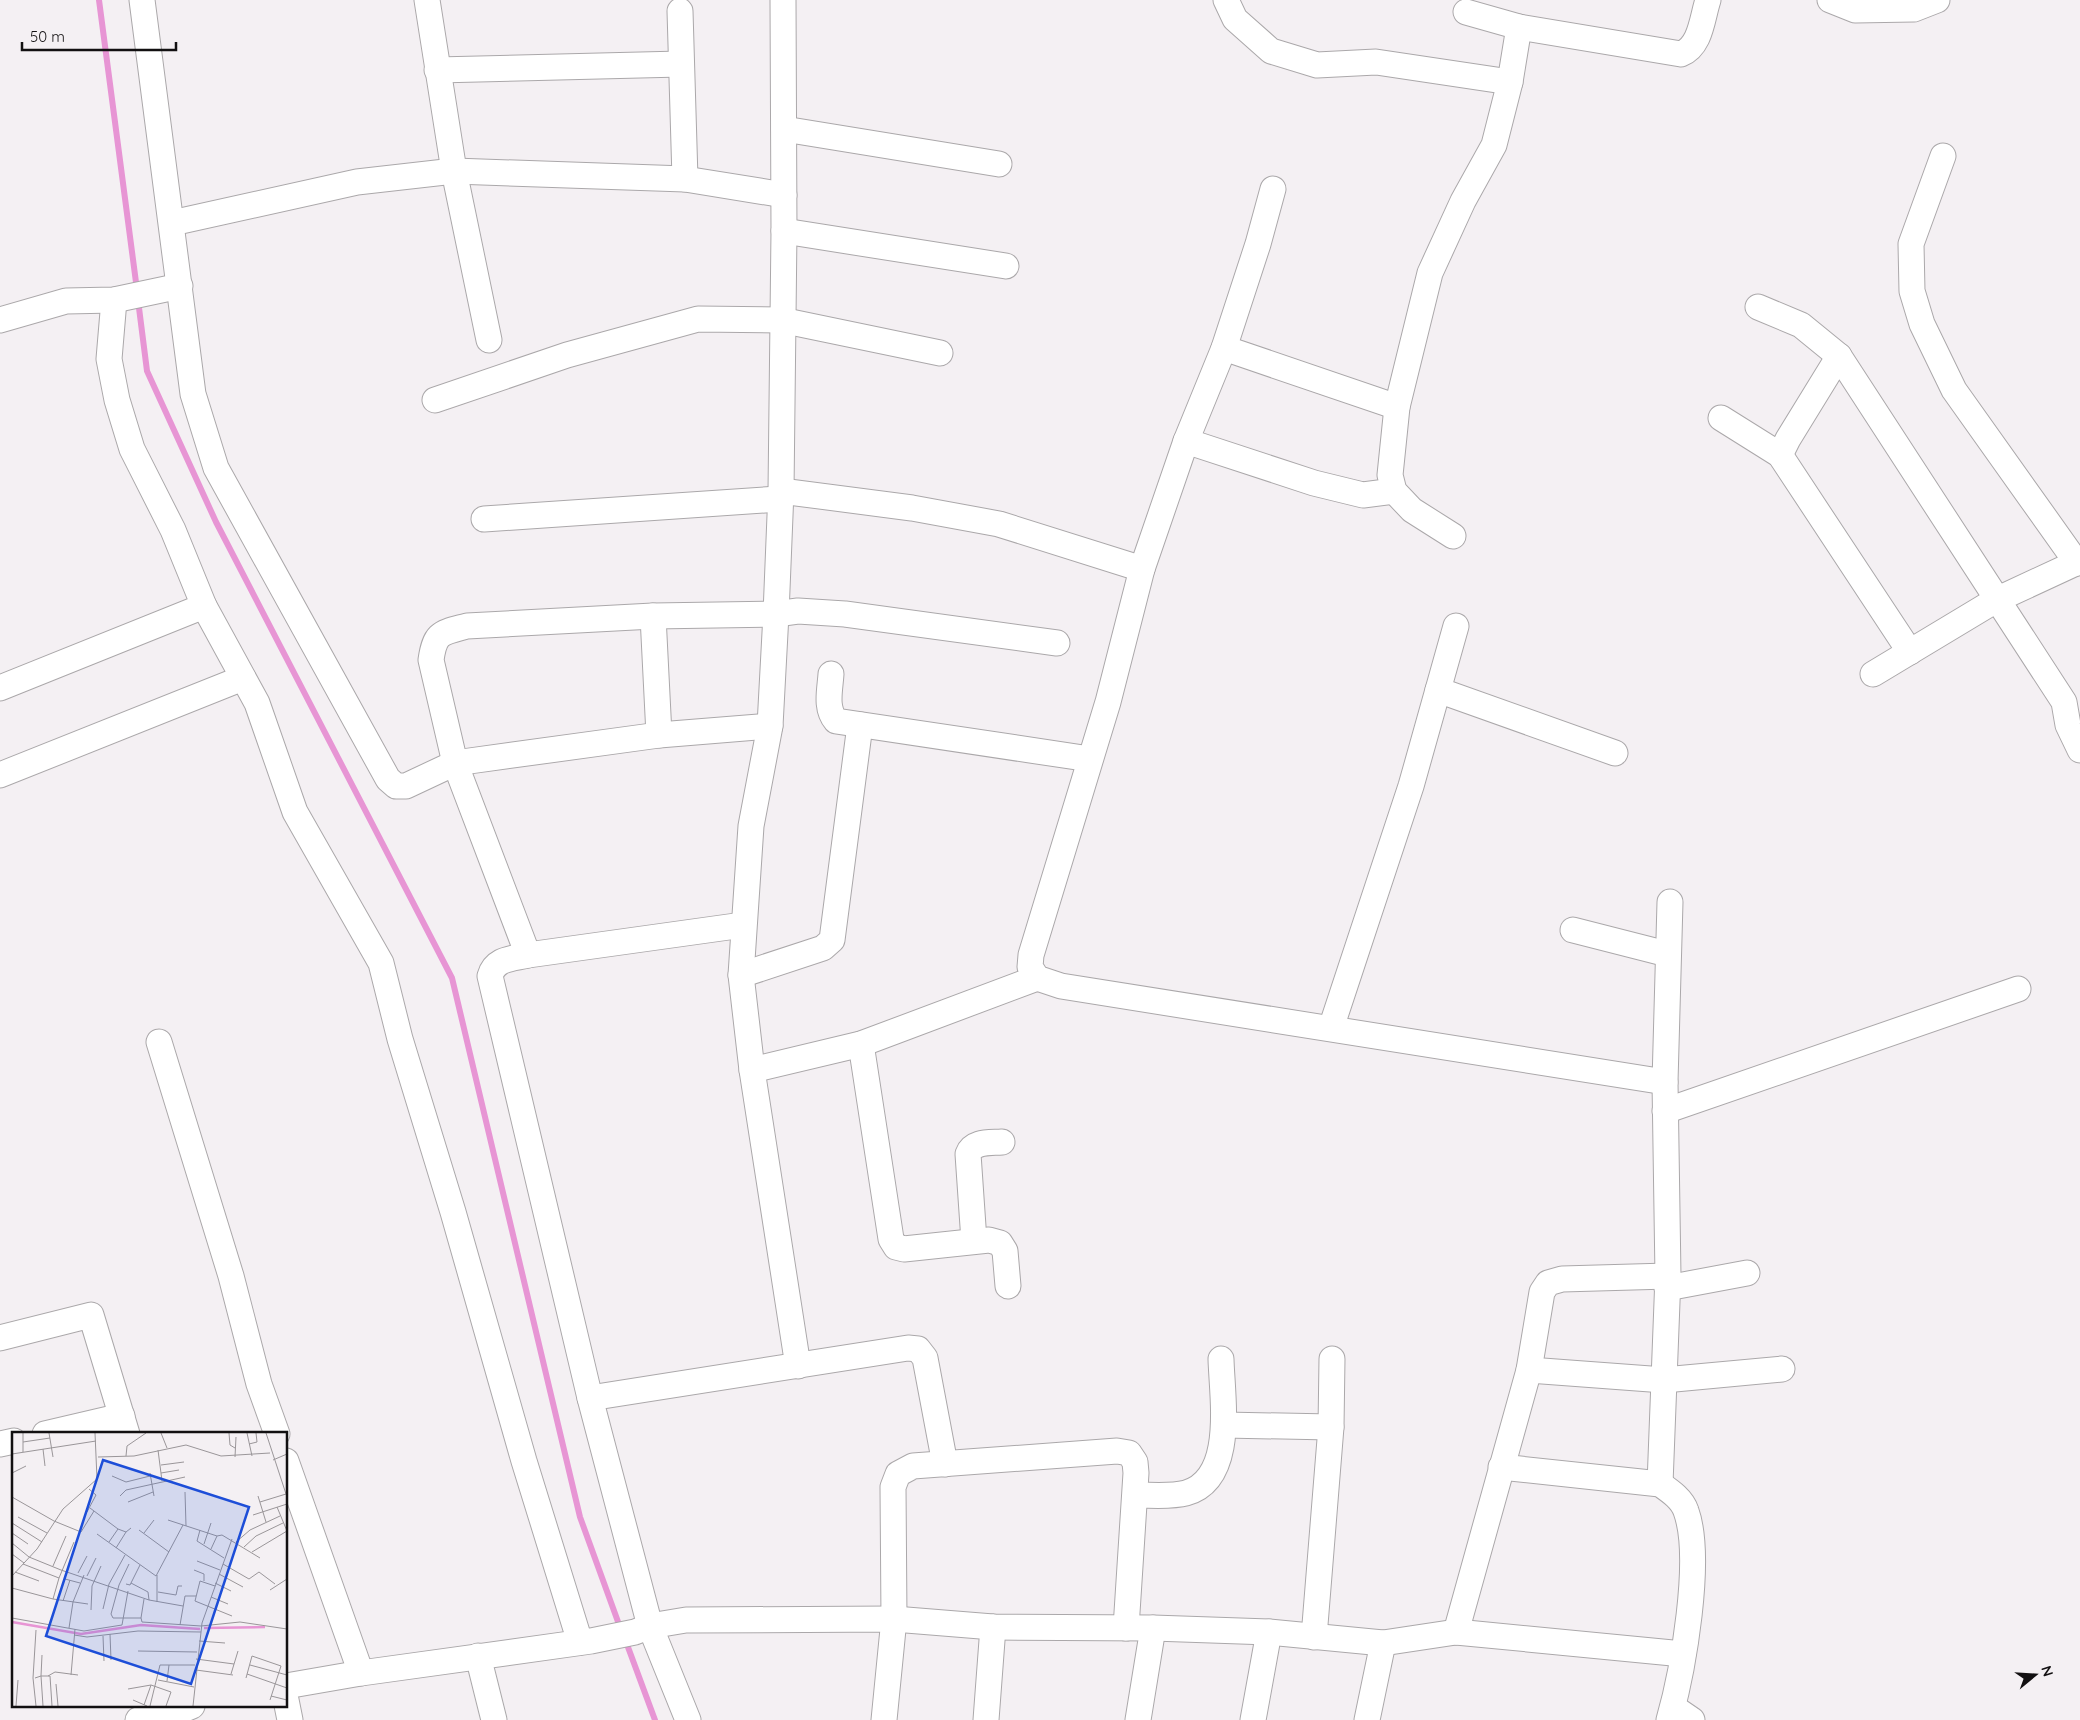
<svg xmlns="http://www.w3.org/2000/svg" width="2080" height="1720" font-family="Quicksand,sans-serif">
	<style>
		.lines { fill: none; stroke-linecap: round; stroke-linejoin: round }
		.stream { stroke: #e795d4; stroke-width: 6 }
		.minor-casing { stroke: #aba8aa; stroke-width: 27 }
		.minor { stroke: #fff; stroke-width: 25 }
		.inset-river { fill: none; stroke: #e795d4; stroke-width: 2.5 }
		.inset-road { fill: none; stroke: #9a9699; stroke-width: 1 }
		.view { fill: #1d4ed8; fill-opacity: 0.15; stroke: #1d4ed8; stroke-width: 2.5 }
		.inset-edge { fill: none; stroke: #121011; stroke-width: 2.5 }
	</style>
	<rect width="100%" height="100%" fill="#f4f0f3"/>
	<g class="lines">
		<g class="stream">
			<polyline points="99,0 137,290"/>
			<polyline points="138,300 147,371 216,522 452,978 580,1517 621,1630"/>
			<polyline points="625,1639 655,1720"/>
		</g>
		<defs>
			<g id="minor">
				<polyline points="142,0 193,394 216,468 388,779 396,786 406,786 455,763 659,735 770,726"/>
				<polyline points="427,0 454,171 489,340"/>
				<polyline points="783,0 784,231 781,491 776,614 770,726 751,826 741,975 752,1070 798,1366"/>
				<polyline points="1226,0 1235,19 1271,51 1317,65 1376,62 1510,82"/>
				<polyline points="1830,0 1855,10 1914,9 1937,0"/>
				<polyline points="680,11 685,179"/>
				<path d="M1466 12 1519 27 1681 54C1701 46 1702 18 1708 0"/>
				<polyline points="437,70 681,64"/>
				<polyline points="784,129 999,164"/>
				<polyline points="1943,156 1911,244 1912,291 1922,324 1954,390 2077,563"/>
				<polyline points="1273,189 1258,244 1224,348 1186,441 1142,569 1108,702 1031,955 1030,967 1037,978 1061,986 1665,1082"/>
				<polyline points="172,223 357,182 454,171 685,179 784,195"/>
				<polyline points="784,231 1006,266"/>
				<polyline points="114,300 109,359 117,400 132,449 173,530 204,606 257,703 295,812 381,963 400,1039 453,1212 524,1461 580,1642"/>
				<polyline points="1758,307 1801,325 1839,356 2064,702 2068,725 2080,750"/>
				<polyline points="0,320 66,301 114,300 180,286"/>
				<polyline points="1224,348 1397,407"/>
				<polyline points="435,400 567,355 698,319 781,320 940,353"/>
				<polyline points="1721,418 1780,455 1910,652"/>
				<polyline points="1186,441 1314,483 1363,495 1394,491"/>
				<polyline points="1780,455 1788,439 1839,356"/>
				<polyline points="781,491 912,508 999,524 1142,569"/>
				<polyline points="484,519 779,499"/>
				<polyline points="1453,536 1412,510 1394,491 1390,475 1397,407 1430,273 1463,201 1494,145 1510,82 1519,27"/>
				<polyline points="653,616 659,735"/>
				<path d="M831 674C830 690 825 708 836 721L1090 759"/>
				<polyline points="1873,674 1996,600 2080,561"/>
				<polyline points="0,688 204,606"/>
				<polyline points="1438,690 1615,753"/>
				<polyline points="0,775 243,678"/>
				<polyline points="1573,930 1667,954"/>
				<path d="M528 955 455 763 431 660C435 632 441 633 467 626L653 616 776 614 798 611 845 614 1057 643"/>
				<polyline points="741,975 823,948 832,940 860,725"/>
				<polyline points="1331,1028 1411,786 1456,626"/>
				<polyline points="159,1042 231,1276 259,1384 277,1434"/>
				<polyline points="861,1044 891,1239 896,1247 904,1249 989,1240 1000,1243 1005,1251 1008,1286"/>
				<polyline points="752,1070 861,1044 1037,978"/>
				<polyline points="1665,1111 2018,989"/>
				<path d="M974 1241 968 1154C973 1141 989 1143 1002 1142"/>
				<polyline points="1667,1288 1747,1273"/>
				<polyline points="0,1338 91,1315 127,1434"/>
				<polyline points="1529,1370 1664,1380 1782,1369"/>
				<polyline points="590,1398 908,1348 918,1349 925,1358 945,1464"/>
				<polyline points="1224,1425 1331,1427"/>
				<polyline points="45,1434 122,1416"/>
				<polyline points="0,1444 14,1441"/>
				<polyline points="286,1461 361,1673"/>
				<path d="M1501 1467 1660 1484C1670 1491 1682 1499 1686 1511 1703 1558 1683 1671 1669 1720"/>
				<polyline points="1660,1484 1668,1276 1665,1082 1670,902"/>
				<path d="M1136 1495C1152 1495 1171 1497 1186 1493 1236 1479 1222 1398 1221 1359"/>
				<polyline points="1456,1632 1529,1370 1542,1292 1548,1283 1562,1279 1668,1276"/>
				<polyline points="1314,1637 1331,1427 1332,1359"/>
				<polyline points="478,1656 494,1720"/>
				<polyline points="286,1686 361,1673 591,1641 635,1632 650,1626 686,1620 894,1619 993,1627 1153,1628 1269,1632 1383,1643 1456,1632 1683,1654"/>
				<polyline points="286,1700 290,1720"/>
				<polyline points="1673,1707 1692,1720"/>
				<polyline points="138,1720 166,1717 192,1706"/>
				<path d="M688 1720 650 1626 590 1398 490 976C495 958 512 959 528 955L743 925"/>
				<polyline points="884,1720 894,1619 893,1487 898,1474 913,1466 1117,1451 1129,1453 1135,1462 1136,1473 1126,1628"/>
				<polyline points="986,1720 993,1627"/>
				<polyline points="1138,1720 1153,1628"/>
				<polyline points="1253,1720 1269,1632"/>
				<polyline points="1367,1720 1383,1643"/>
			</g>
		</defs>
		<use href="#minor" class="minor-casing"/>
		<use href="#minor" class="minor"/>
	</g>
	<g transform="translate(12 1432)">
		<rect width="275" height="275" fill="#f4f0f3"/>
		<path class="inset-river" d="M0 190 69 202 129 193 188 197M192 196 253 195"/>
		<path class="inset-road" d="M11 1V20M37 1 41 25M149 1 155 16M217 1 218 13 223 16M235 1 240 24M254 1 275 65M11 10 38 6M237 12 245 10 244 1M31 17 33 34M146 18 150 49M0 22 84 9M114 24 115 14 134 1M86 25 122 24 174 13 209 24 258 21M223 25 224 5M261 28 275 22M149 33 172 30M0 41 14 34M138 41 142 64M149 41 167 38M100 44 114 50 138 44M173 60 174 94M108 64 114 58 173 45M246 64 254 90M0 65 42 89M116 70 141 60M248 70 274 62M265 75 275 99M78 76 106 97 114 100 119 96M75 80 84 63 77 57M241 83 275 72M6 85 35 101M156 88 205 104M42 89 69 100 82 79M0 91 30 110M127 98 157 120M188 98 185 109 212 126M0 101 16 112M132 101 142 88M85 102 144 144 171 93M97 110 106 97M224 110 238 98 268 84M0 111 17 125 49 138 137 168 171 174M192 112 199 91M232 115 244 104 271 91M104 116 114 100M199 117 205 104 210 103 248 126M240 120 275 99M0 122 12 131M185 129 208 138M11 132 47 146 62 110M117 132 107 153 99 182 101 186H129L130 190 189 194 228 190 275 197M211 132 237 147 247 140 263 152M41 134 54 104M182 138 192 142V149M3 140 27 149M66 141 75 124M207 142 231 155M0 144 25 117 51 77 85 47 83 1M75 144 84 126M53 147 68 151M119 151 136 160 137 168M203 151 219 159M97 152 113 123M114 152 118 153 128 133M203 154 188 149 183 169 220 184M0 156 41 167 76 172M258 158 275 147M146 160 164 163 166 154H170M199 165 216 172M41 167 47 146M51 169 58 148M145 170V143M91 177 97 152M79 178 80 154 89 134M0 186 72 199 110 193 116 159M129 186 132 167M168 193 173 164H184M57 196 61 170 72 143M24 198 21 246 24 274M98 202 99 228M62 203 75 205 126 199 189 200M91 204 92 229M187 209 213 211M126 219 185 220M30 223 29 244H38L40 274M184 227 222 232M238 233 275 243M184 238 221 243M219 242 226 219M235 242 275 256M59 243 63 197M36 244 43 240 66 243M23 246 29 244 31 274M234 246 240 224 269 234 258 268M146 248 182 255M155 249 157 233M44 252 46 274M116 257 139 253 159 260 154 274M259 264 275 268M121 268 135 274M132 273 139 253M4 274 6 248M138 274 148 233H183M181 274 190 191 220 107"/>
		<path class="view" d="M91 28 237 75 179 252 34 204Z"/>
		<rect width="275" height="275" class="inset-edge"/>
	</g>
	<g transform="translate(2035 1675) rotate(72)" stroke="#f4f0f3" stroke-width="4" paint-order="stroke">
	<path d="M0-4L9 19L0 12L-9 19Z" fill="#121011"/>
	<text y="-8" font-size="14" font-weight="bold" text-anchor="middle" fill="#121011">N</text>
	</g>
	<path d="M22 42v8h154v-8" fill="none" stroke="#121011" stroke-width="2.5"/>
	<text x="30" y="42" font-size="15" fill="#121011" stroke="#f4f0f3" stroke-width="4" paint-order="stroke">50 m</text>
</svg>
